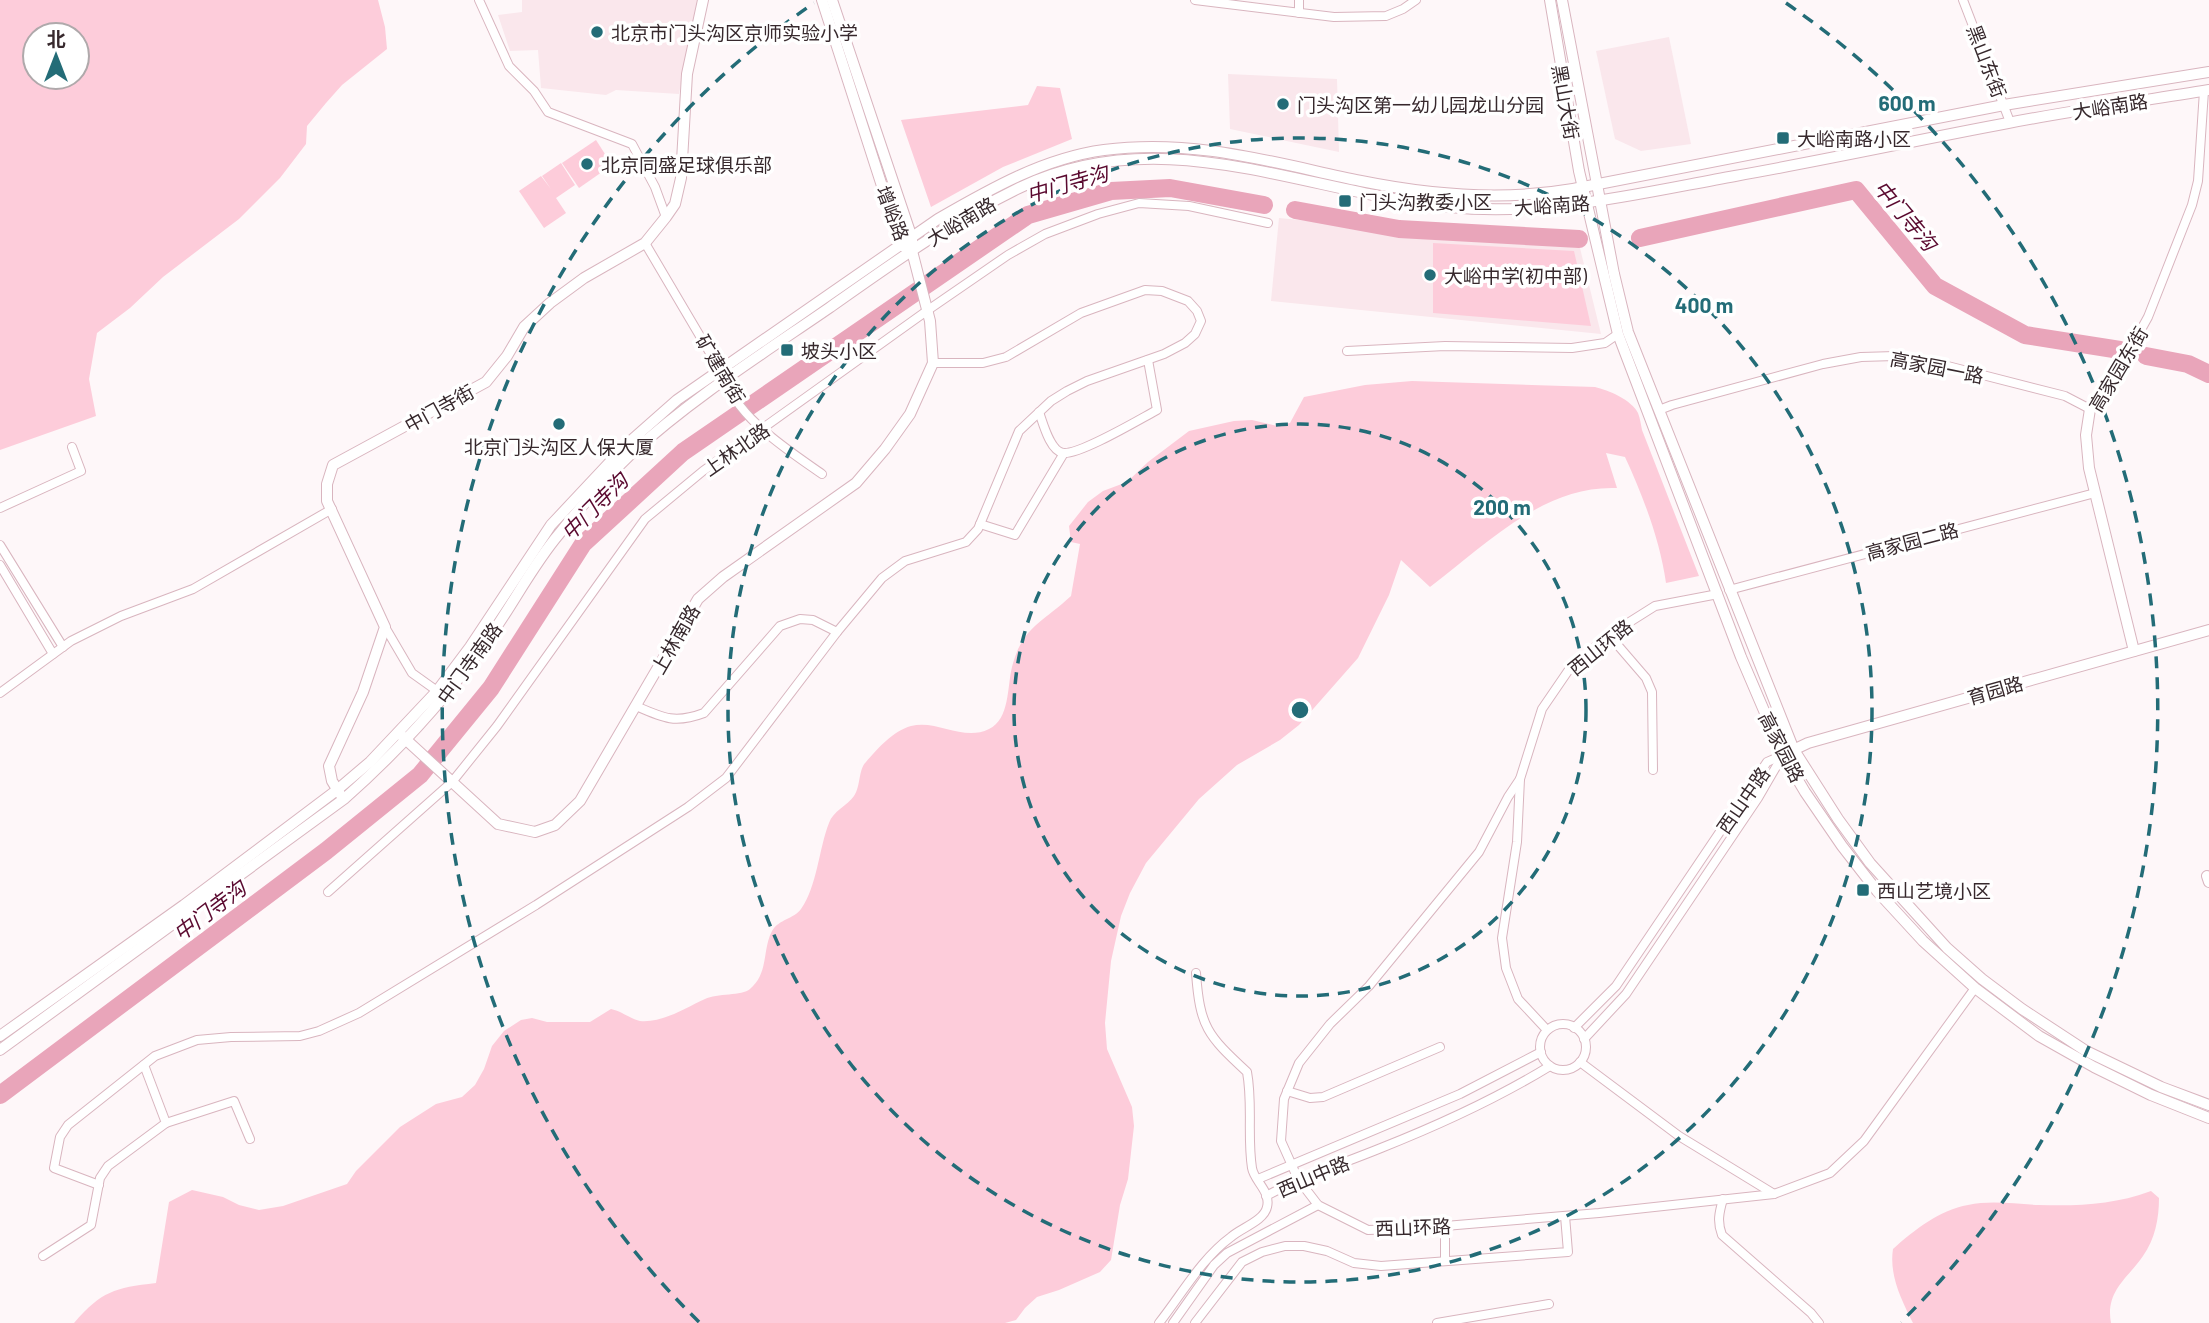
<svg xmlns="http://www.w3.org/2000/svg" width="2209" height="1323" font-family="Barlow,'Noto Sans SC',sans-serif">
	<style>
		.built { fill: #fae7ec }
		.green { fill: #fdccda; fill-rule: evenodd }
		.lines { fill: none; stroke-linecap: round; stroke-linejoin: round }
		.river { stroke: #e9a5ba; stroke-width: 18 }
		.street-casing { stroke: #d9b5bf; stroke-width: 10 }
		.secondary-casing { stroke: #d9b5bf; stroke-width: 12 }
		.street { stroke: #fff; stroke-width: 8 }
		.secondary { stroke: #fff; stroke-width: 10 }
		.ring { fill: none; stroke: #236c77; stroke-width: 3.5; stroke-dasharray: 12 9 }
		.poi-dot { fill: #236c77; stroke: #fff; stroke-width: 2.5 }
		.labels { text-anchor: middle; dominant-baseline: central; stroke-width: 7; stroke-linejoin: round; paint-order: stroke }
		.poi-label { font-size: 19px; fill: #37292d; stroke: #fff; text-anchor: start }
		.street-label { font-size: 19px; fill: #37292d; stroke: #fff }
		.water-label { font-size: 21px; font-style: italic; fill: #5a092f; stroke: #fff }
		.centre { fill: #236c77; stroke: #fff; stroke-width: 3.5 }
		.ring-label { font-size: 21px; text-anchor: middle; font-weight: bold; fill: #236c77; stroke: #fff; stroke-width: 7; stroke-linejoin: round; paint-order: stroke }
	</style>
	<rect width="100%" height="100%" fill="#fef7f9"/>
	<g class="built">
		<polygon points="522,0 697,0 679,94 616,90 606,95 541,88 538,50 510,51 498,15 522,12"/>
		<polygon points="1669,37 1691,144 1641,151 1615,139 1596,51"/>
		<polygon points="1228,74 1337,79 1339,152 1230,129"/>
		<polygon points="1279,218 1580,248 1601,334 1271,301"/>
	</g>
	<g class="green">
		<path d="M0 0H378L385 27 387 49 342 85 326 103 307 126 306 144 280 178 239 219 163 277 130 308 97 333 89 379 96 416 0 450ZM35 35H77V77H35Z"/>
		<polygon points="1037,86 1060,88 1072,139 1003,167 931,207 901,120 1028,105"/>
		<polygon points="596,140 612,165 579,188 562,163"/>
		<polygon points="561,163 575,185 556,198 566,213 544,228 519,191 541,176 551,189 542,176"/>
		<polygon points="1433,243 1574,251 1591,326 1433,313"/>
		<path d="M1412 381 1595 387C1608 390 1632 400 1638 413 1640 418 1641 425 1642 430L1699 576 1666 583C1660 540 1643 496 1625 457L1606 453 1617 488C1543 485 1486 545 1430 587L1401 560 1389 595 1358 658 1299 725 1280 740 1237 765 1199 799 1146 863 1130 893 1121 916 1111 961 1105 1023 1107 1049 1132 1107 1134 1126 1128 1179 1120 1205 1111 1260 1100 1272 1059 1290 1037 1297 1025 1308 1016 1320 1005 1323H74C102 1291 114 1288 156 1283L169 1202 192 1190 223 1197 239 1205 259 1210 283 1206 347 1184 356 1171 400 1127 436 1104 462 1097 475 1085 484 1069 492 1046 504 1031 521 1020 532 1018 547 1022H590L611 1009C621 1011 633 1020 640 1021 663 1023 685 1008 705 999 717 993 742 996 750 989 769 973 762 950 772 931 779 919 794 919 801 909 817 887 819 848 829 823 833 811 847 806 854 796 861 786 858 770 866 762 878 748 893 731 911 726 937 719 963 742 989 729 1010 719 1007 687 1012 667 1022 627 1043 622 1071 596L1080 544 1071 542 1069 526 1088 502 1103 491 1127 482 1148 462 1189 431 1234 421 1252 420 1277 426 1290 423 1304 397 1365 385Z"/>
		<path d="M2151 1191 2159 1198C2159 1219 2155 1239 2143 1256 2128 1278 2105 1291 2111 1323H1913C1901 1299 1889 1275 1893 1249 1914 1230 1940 1210 1968 1205 1991 1200 2015 1204 2039 1205 2079 1206 2113 1205 2151 1191Z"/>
	</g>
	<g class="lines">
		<g class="river">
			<polyline points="1295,210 1399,229 1579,239"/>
			<polyline points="1640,238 1856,190 1935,286 2025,335 2120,350"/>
			<polyline points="2146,356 2188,364 2209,374"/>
			<polyline points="0,1095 326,851 420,775 491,688 583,544 683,452 1028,215 1111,191 1170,188 1264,205"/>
		</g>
		<defs>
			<g id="street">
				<polyline points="479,0 509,66 534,91 548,112 632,144 655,187 666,217"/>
				<polyline points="1195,0 1334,17 1386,16 1403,9 1416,0"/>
				<polyline points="1299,0 1299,13"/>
				<polyline points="1963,0 2010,122"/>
				<path d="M645 243 720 370C737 418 782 446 822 474"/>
				<polyline points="1347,351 1445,346 1572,348 1605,343 1618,334"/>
				<polyline points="2097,399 2112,382 2148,317 2192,205 2198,181 2204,91"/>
				<polyline points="1659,410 1672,405 1823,364 1861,357 1895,356 1936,363 2065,396 2090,409"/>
				<path d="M1039 412C1043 423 1050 451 1063 453 1080 455 1140 419 1157 410L1148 360"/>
				<polyline points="0,508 81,471 72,447"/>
				<polyline points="980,524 1015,535 1064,453"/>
				<polyline points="0,545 63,647"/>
				<polyline points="0,565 53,654"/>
				<polyline points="1729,590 2095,493"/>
				<polyline points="1718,594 1655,606 1609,635 1568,671 1542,709 1520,779 1508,797 1479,852 1369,986 1330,1024 1299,1063 1284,1099 1281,1141 1298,1179 1318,1205 1368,1230 1421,1228 1599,1213 1774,1194 1830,1173 1864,1141 1975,988"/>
				<polyline points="385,627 412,673 440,693"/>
				<polyline points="1609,635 1646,678 1652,692 1653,770"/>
				<polyline points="0,693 71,641 121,616 193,589 332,509"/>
				<path d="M636 706C663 718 675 724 704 713L780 626 800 619 813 620 837 632"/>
				<polyline points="1520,779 1517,842 1502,938 1506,968 1518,999 1547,1030"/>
				<polyline points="328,892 452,782 497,726 645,519 703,471 928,310 1008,255 1045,234 1098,214 1139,203 1189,206 1268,223"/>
				<circle cx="1563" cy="1047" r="23"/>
				<polyline points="1574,1028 1616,986 1767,762 1783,755"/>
				<polyline points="1584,1039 1626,994 1758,798 1783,755"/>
				<polyline points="1580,1062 1679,1136 1774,1194"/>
				<polyline points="1287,1091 1310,1098 1323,1097 1440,1047"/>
				<polyline points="166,1123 234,1101 250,1139"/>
				<polyline points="1258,1179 1460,1094 1541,1052"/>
				<polyline points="99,1185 54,1168 60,1137 68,1125 155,1056 197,1040 231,1037 300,1036 319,1031 359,1013 536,905 688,807 726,778 837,632 882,578 905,561 966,542 978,529 1019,431 1051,401 1067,391 1087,381 1164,354 1185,343 1195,334 1201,321 1197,311 1188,301 1162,291 1145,290 1081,313 1006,357 983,363 933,363"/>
				<path d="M1266 1196C1303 1176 1342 1164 1381 1148 1439 1125 1496 1099 1550 1066"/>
				<path d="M1723 1199C1719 1213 1717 1222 1722 1235L1811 1313 1819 1323"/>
				<polyline points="1445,1226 1445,1261"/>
				<polyline points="43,1256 91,1225 100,1178 108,1166 166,1123 144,1065"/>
				<path d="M1159 1323C1182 1294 1201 1259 1231 1237 1241 1228 1264 1221 1267 1207 1271 1191 1254 1181 1252 1168 1247 1136 1253 1104 1247 1072 1207 1035 1200 1027 1196 973"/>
				<polyline points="1173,1323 1214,1265 1227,1253 1318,1205"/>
				<polyline points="1195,1323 1242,1262 1262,1252 1285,1246 1304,1246 1327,1251 1354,1263 1381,1266 1568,1252 1565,1216"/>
				<polyline points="1437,1323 1549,1304"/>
			</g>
			<g id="secondary">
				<polyline points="822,0 901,245 906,248"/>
				<polyline points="1550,0 1579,171 1618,334 1741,657 1783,755 1805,792 1842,846 1877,891 1923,941 1975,988 2039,1036 2094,1067 2151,1095 2209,1118"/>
				<polyline points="1562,0 1614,274 1628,332 1794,750 1838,819 1870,863 1947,948 1982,979 2022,1009 2086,1051 2161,1087 2209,1105"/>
				<polyline points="2097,399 2090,409 2086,435 2089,468 2134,651"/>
				<polyline points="402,736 498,824 535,832 555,825 580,801 698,599 723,577 856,483 885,449 910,414 933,363 930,321 912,251 912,238 832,0"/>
				<polyline points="1789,752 1808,743 2209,630"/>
				<polyline points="340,794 332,781 329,766 363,692 385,627 327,501 327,484 333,465 486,382 507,356 524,327 550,303 584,278 645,243 666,217 675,204 681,178 687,74 703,0"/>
				<polyline points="2207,876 2209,882"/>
				<path d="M0 1036 184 905 337 790 370 762 437 691 470 647 551 525 626 445 677 400 938 219C990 189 1044 158 1104 150 1195 138 1274 163 1361 181 1430 195 1504 201 1573 189L2004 105 2209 72"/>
				<path d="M0 1050 344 799C404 746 455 689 499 623 519 593 536 561 559 534 581 506 605 479 631 454 691 399 762 354 829 308 890 265 951 221 1019 188 1163 119 1302 192 1449 207 1545 217 1641 193 1735 176 1826 160 1917 140 2008 123 2075 110 2142 101 2209 90"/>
			</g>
		</defs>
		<use href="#street" class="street-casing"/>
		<use href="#secondary" class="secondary-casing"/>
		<use href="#street" class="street"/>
		<use href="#secondary" class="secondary"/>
	</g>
	<g class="ring">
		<circle cx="1300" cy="710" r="286"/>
		<circle cx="1300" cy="710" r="572"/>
		<path d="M699 1322A858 858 0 0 1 814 3M1786 3A858 858 0 0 1 1901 1322"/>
	</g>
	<g class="poi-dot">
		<circle cx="597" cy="32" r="7"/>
		<circle cx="1283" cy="104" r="7"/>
		<rect x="1776" y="131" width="14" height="14" rx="3.5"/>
		<circle cx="587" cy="164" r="7"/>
		<rect x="1338" y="194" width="14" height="14" rx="3.5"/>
		<circle cx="1430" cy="275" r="7"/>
		<rect x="780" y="343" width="14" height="14" rx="3.5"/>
		<circle cx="559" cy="424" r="7"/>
		<rect x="1856" y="883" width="14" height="14" rx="3.5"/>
	</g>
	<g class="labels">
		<g class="poi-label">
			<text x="611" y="32">北京市门头沟区京师实验小学</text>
			<text x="1297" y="104">门头沟区第一幼儿园龙山分园</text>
			<text x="1797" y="138">大峪南路小区</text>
			<text x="601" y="164">北京同盛足球俱乐部</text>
			<text x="1359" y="201">门头沟教委小区</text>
			<text x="1444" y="275">大峪中学(初中部)</text>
			<text x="801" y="350">坡头小区</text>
			<text x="559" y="446" text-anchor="middle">北京门头沟区人保大厦</text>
			<text x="1877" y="890">西山艺境小区</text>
		</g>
		<g class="street-label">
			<text transform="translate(1987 61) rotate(69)">黑山东街</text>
			<text transform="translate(1566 102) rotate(80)">黑山大街</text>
			<text transform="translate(2110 106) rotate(-9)">大峪南路</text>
			<text transform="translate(1552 205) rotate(-4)">大峪南路</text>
			<text transform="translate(893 213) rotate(69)">增峪路</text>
			<text transform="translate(961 221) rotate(-31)">大峪南路</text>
			<text transform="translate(1937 367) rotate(11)">高家园一路</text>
			<text transform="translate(721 369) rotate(59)">矿建南街</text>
			<text transform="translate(2118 369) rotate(-59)">高家园东街</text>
			<text transform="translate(439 408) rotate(-29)">中门寺街</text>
			<text transform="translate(736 449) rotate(-35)">上林北路</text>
			<text transform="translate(1912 541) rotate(-15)">高家园二路</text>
			<text transform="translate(675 639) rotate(-60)">上林南路</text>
			<text transform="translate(1600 647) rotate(-39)">西山环路</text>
			<text transform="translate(469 663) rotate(-54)">中门寺南路</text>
			<text transform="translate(1995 690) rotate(-16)">育园路</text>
			<text transform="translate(1782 747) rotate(63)">高家园路</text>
			<text transform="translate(1743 800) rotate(-55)">西山中路</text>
			<text transform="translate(1313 1176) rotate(-23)">西山中路</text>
			<text transform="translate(1413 1227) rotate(-2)">西山环路</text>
		</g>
		<g class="water-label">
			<text transform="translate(1067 183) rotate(-16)">中门寺沟</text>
			<text transform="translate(1906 215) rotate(50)">中门寺沟</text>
			<text transform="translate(594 506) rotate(-45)">中门寺沟</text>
			<text transform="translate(209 910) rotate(-37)">中门寺沟</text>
		</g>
	</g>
	<circle cx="1300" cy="710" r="10" class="centre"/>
	<g class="ring-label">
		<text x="1907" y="111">600 m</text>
		<text x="1704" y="313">400 m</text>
		<text x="1502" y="515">200 m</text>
	</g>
	<g transform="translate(56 56)"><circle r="33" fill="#ffffff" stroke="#afa9ab" stroke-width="2"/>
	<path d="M0-5L12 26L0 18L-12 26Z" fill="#236c77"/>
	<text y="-10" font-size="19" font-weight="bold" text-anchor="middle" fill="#37292d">北</text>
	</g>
</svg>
